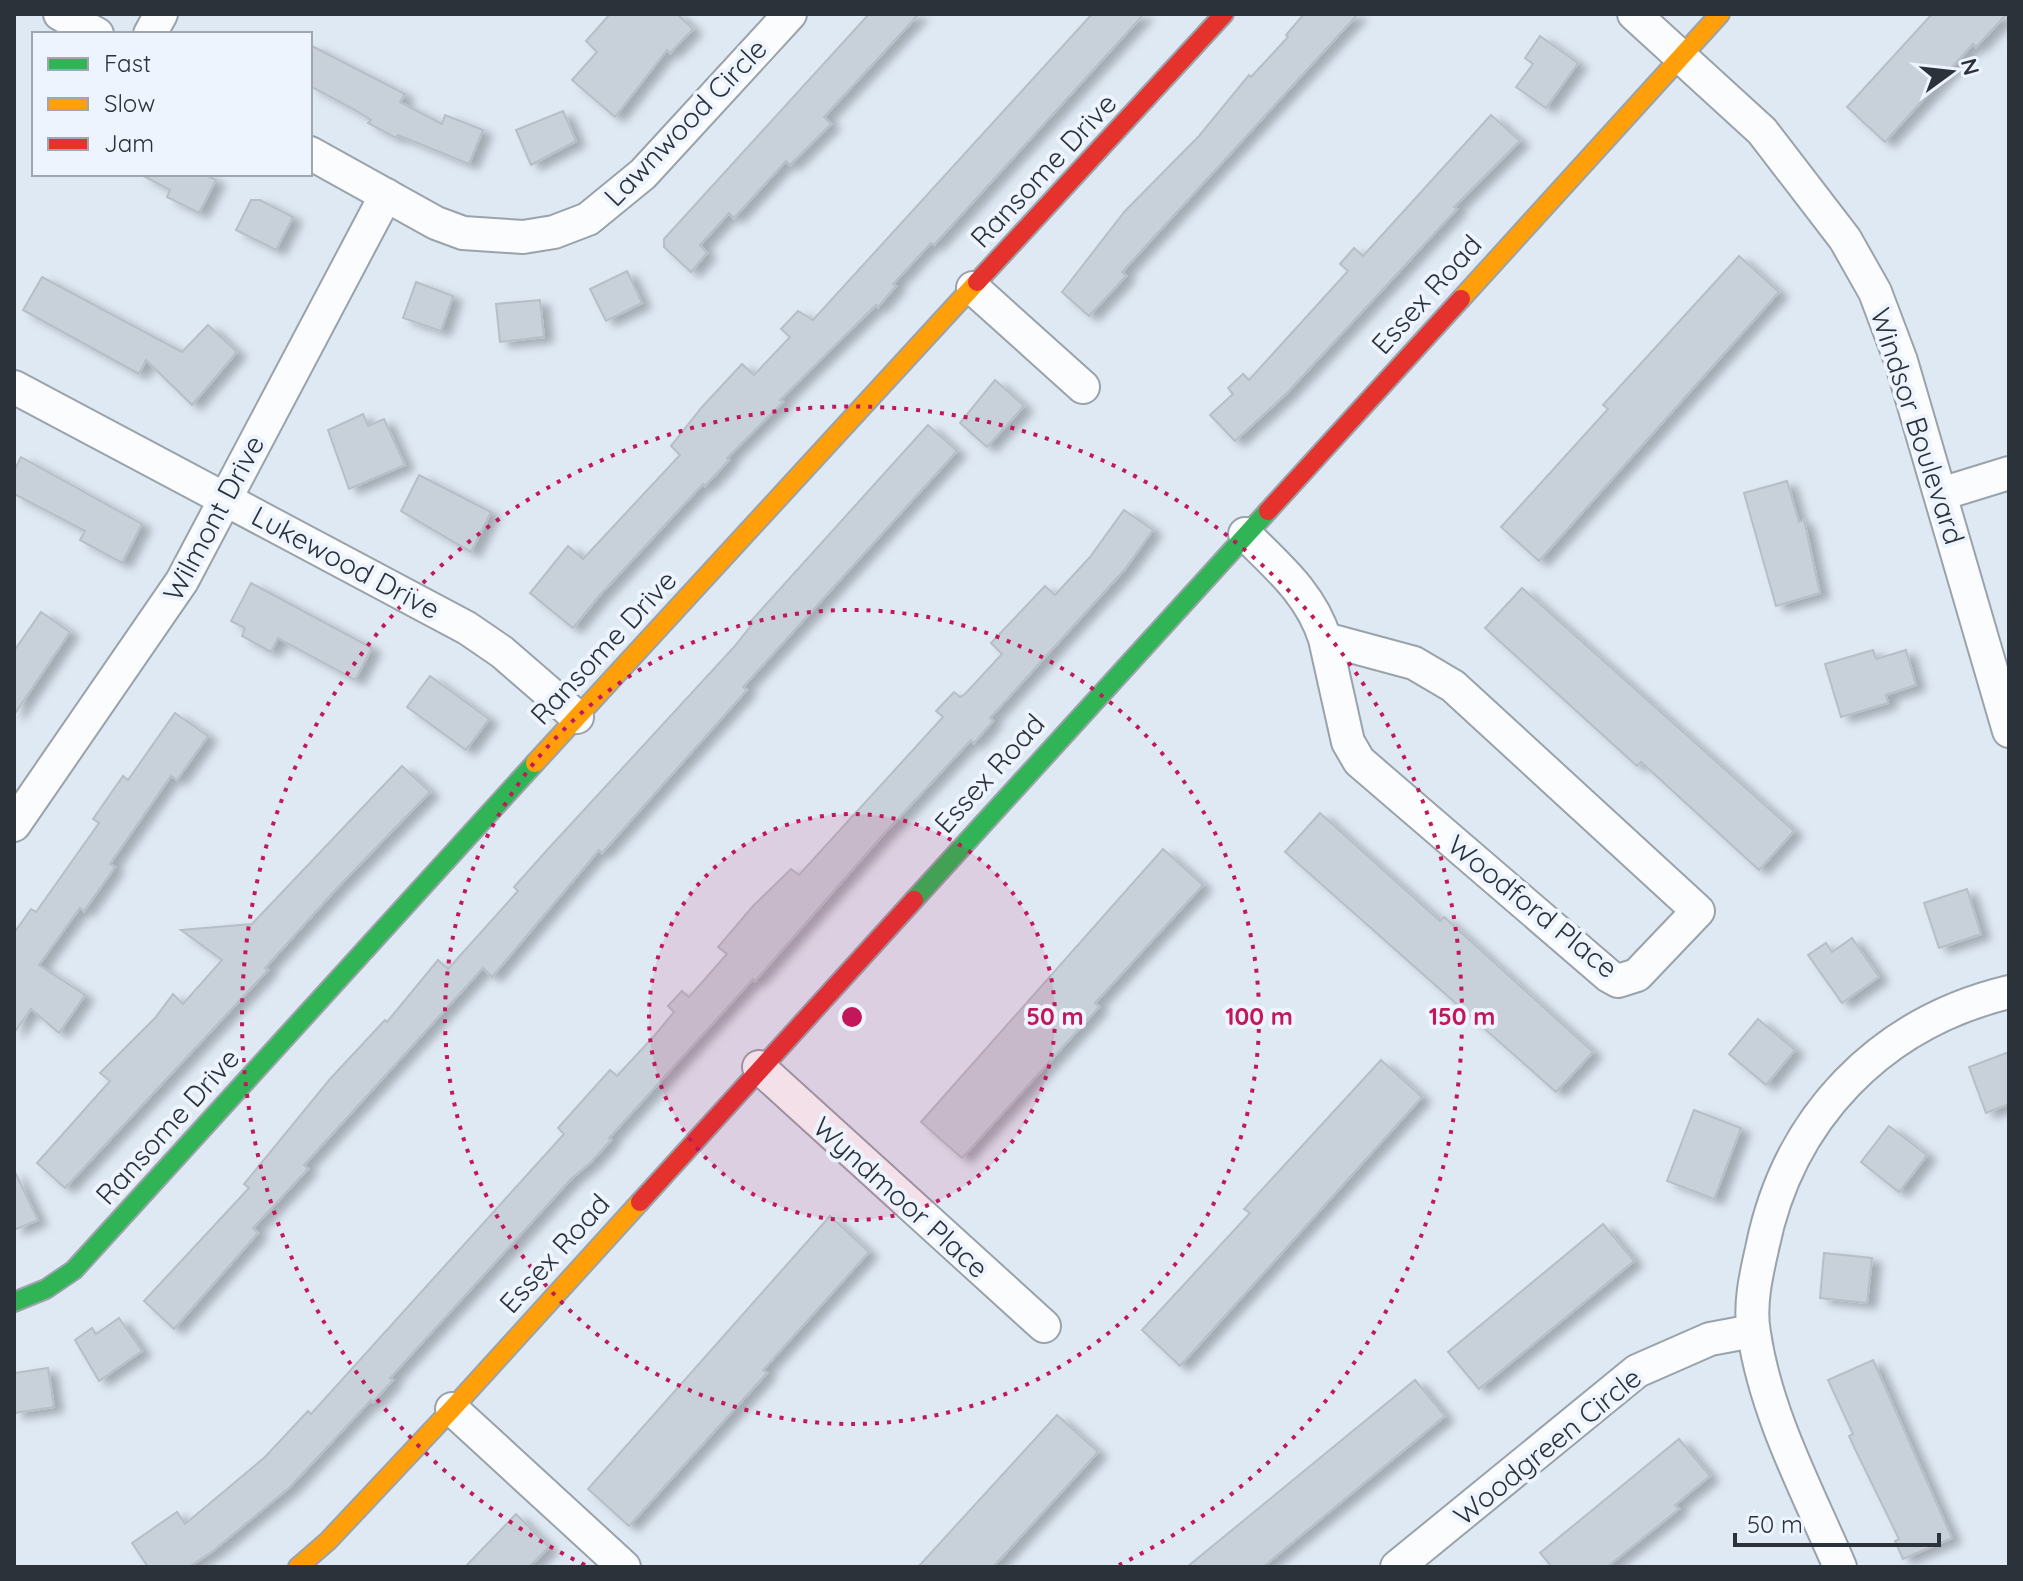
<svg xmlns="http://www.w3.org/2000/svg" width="2023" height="1581" font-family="Quicksand,sans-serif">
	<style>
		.building { fill: #c8d0d9; stroke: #b6bec7; stroke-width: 2; filter: url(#shadow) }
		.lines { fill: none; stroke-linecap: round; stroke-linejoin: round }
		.street-casing { stroke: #9aa2aa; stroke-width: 36 }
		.fast-casing { stroke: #9aa2aa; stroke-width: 22 }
		.slow-casing { stroke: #9aa2aa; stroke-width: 22 }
		.jam-casing { stroke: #9aa2aa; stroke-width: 22 }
		.street { stroke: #fafcfd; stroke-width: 32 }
		.fast { stroke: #30b455; stroke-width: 18 }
		.slow { stroke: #ff9f0a; stroke-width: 18 }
		.jam { stroke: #e5322d; stroke-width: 18 }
		.ring { fill: none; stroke: #c2185b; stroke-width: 4; stroke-dasharray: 4 8 }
		.labels { text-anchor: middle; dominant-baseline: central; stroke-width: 8; stroke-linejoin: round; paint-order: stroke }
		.street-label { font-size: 28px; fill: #2b323a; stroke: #edf4fd }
		.centre { fill: #c2185b; stroke: #edf4fd; stroke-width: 4 }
		.ring-label { font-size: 24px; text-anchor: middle; font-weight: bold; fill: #c2185b; stroke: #edf4fd; stroke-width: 8; stroke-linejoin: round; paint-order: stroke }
	</style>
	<defs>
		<filter id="shadow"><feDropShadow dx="9" dy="5" stdDeviation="4" flood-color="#0004"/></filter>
	</defs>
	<rect width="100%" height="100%" fill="#dfe9f4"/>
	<g class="building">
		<polygon points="610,14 677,14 693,29 670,53 667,50 615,117 572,80 597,52 586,41"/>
		<polygon points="869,14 919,14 824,117 831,124 790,165 786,161 734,218 729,213 700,245 707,253 691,272 664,247 664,239"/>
		<polygon points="1092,14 1144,14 934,245 931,243 893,284 896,286 878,307 876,305 780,400 783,402 727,458 729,460 705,486 703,484 599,596 573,628 530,593 568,546 583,559 680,455 671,446 702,407 742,364 754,375 790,337 781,329 798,311 813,320"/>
		<polygon points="1304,14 1358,14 1122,272 1126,276 1089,316 1062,292 1125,211 1199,136 1249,75 1251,77 1288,37 1286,35"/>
		<polygon points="1932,14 2007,14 1976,47 1973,44 1885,142 1847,107"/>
		<polygon points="1540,36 1578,63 1546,108 1516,87 1533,64 1525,58"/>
		<polygon points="310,45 405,94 400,102 442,124 445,115 483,130 469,164 398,135 396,138 368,123 371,120 355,110 310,86"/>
		<polygon points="563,111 576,141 531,165 516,130"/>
		<polygon points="1491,115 1520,141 1454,207 1457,209 1286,394 1235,441 1210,415 1233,394 1228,388 1243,374 1249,380 1348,271 1340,264 1354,248 1363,256"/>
		<polygon points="140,174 204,174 216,180 199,213 167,197 170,190"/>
		<polygon points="251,200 260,200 293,217 276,250 236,230"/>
		<polygon points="1739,256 1779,292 1539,561 1501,527 1608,409 1603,405"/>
		<polygon points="627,271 642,303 606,321 590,289"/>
		<polygon points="42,277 182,352 208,325 237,352 192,405 146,360 139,374 23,310"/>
		<polygon points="416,282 453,296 441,331 403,318"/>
		<polygon points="540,300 544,337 500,342 496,304"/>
		<polygon points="995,380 1024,406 987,447 960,423"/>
		<polygon points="363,414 368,426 384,419 405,465 349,489 328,430"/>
		<polygon points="928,425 957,451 743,687 747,690 602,853 599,850 492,977 483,968 304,1165 308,1169 253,1228 258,1233 174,1329 144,1301 249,1188 244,1184 330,1079 385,1020 387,1022 438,960 448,969 518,891 514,887 548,849 734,647 753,623 751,621"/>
		<polygon points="21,457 142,524 122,563 80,540 85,531 14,494 14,471"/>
		<polygon points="419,475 491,512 471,552 401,511"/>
		<polygon points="1787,481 1799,522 1804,520 1820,593 1776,606 1744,493"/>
		<polygon points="1124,510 1153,530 1125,569 990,718 993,721 974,743 971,740 881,837 755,981 753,979 609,1138 611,1140 591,1162 571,1179 390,1378 393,1380 373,1402 371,1400 290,1487 213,1551 189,1567 148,1567 132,1543 177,1512 185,1524 265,1457 308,1411 311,1414 564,1134 558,1128 610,1070 617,1076 655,1035 674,1012 668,1006 682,991 689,997 727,954 718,947 753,906 791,869 799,875 943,717 936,711 954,692 960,697 964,695 1002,654 991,643 1045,586 1055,595 1090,557"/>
		<polygon points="251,583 372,648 355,680 278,638 271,652 242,636 245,628 231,621"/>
		<polygon points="1522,588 1794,831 1759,870 1641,762 1637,766 1485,628"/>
		<polygon points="41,612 70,632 14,715 14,651"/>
		<polygon points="1873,650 1876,659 1906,650 1916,685 1886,695 1888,703 1841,717 1825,664"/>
		<polygon points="430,676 489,719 466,750 407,707"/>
		<polygon points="175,713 208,736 177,780 171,776 110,864 115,867 84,911 80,908 39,965 85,995 59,1033 31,1009 14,1033 14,933 31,909 36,912 99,823 93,819 123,776 128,780"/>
		<polygon points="402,766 430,792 338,887 265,968 268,970 65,1188 37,1163 110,1081 100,1073 155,1018 173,994 183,1004 222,960 181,930 252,924"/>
		<polygon points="1320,813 1440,921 1444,917 1593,1052 1556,1092 1285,852"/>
		<polygon points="1163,849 1203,885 1095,1003 1099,1007 962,1158 921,1122"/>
		<polygon points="1967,889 1981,934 1939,948 1924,903"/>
		<polygon points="1852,938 1879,977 1842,1003 1808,955 1826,943 1832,952"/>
		<polygon points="1758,1019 1795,1050 1766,1085 1729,1054"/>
		<polygon points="2009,1052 2009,1104 1986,1113 1969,1067"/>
		<polygon points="1381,1060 1422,1097 1180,1366 1142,1330 1250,1213 1244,1209"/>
		<polygon points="1694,1110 1741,1128 1714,1199 1667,1181"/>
		<polygon points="1889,1126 1927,1155 1899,1192 1861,1162"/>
		<polygon points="14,1170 38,1220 14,1230"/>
		<polygon points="830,1216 869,1252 763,1370 767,1373 629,1526 588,1489"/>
		<polygon points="1603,1224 1634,1261 1479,1389 1448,1352"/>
		<polygon points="1824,1253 1872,1258 1867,1303 1820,1298"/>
		<polygon points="119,1318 142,1351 99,1381 75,1340 92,1328 96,1334"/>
		<polygon points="1873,1360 1952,1538 1903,1559 1895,1541 1899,1539 1855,1449 1849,1436 1853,1434 1828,1380"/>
		<polygon points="48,1368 54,1407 14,1413 14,1373"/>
		<polygon points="1415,1380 1445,1416 1263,1567 1187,1567"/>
		<polygon points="1057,1415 1098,1452 993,1567 918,1567"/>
		<polygon points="1679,1439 1710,1476 1675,1505 1679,1509 1607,1567 1552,1567 1540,1553"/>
		<polygon points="516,1514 549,1547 529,1567 465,1567"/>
	</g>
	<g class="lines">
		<defs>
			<g id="street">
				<polyline points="60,14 97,34"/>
				<polyline points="1634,14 1762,131 1845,239 1875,292 1901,361 2009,731"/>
				<polyline points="150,34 161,14"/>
				<polyline points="310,153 436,223 463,233 523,237 554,232 588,219 643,174 790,14"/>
				<polyline points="973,288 1083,387"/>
				<polyline points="14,387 467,628 502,652 577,717"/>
				<polyline points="1941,494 2009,473"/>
				<path d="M1245 534C1278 567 1311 594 1325 639L1414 663 1453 686 1698 911 1637 975 1618 981 1609 976 1359 761 1348 742 1325 639"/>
				<polyline points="14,825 182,581 386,195"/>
				<polyline points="759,1067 1044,1326"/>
				<polyline points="452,1409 624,1567"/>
				<polyline points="1397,1567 1637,1371 1710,1339 1753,1331"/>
				<path d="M1840 1567C1808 1492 1766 1415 1754 1333 1749 1306 1756 1275 1762 1249 1788 1118 1880 1023 2009 992"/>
			</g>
			<g id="fast">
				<polyline points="914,900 1268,511"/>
				<polyline points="14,1302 46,1289 74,1270 535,763"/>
			</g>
			<g id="slow">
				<polyline points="1461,299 1720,14"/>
				<polyline points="535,763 977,282"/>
				<polyline points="298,1567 328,1541 452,1409 640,1202"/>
			</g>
			<g id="jam">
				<polyline points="977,282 1224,14"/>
				<polyline points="1268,511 1461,299"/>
				<polyline points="640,1202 914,900"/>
			</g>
		</defs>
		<use href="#street" class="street-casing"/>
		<use href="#fast" class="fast-casing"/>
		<use href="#slow" class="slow-casing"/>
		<use href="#jam" class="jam-casing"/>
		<use href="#street" class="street"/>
		<use href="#fast" class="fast"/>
		<use href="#slow" class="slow"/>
		<use href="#jam" class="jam"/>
	</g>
	<circle cx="852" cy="1017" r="203" fill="#c2185b" fill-opacity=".12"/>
	<g class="ring">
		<circle cx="852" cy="1017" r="203"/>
		<circle cx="852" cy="1017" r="407"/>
		<path d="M585 1565A610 610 0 1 1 1119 1565"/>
	</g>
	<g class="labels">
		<g class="street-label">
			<text transform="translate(685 122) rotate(-46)">Lawnwood Circle</text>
			<text transform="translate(1043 170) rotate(-47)">Ransome Drive</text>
			<text transform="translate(1426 294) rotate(-48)">Essex Road</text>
			<text transform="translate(1918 426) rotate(72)">Windsor Boulevard</text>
			<text transform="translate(213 518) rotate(-62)">Wilmont Drive</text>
			<text transform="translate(346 562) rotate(28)">Lukewood Drive</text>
			<text transform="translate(603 647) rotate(-47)">Ransome Drive</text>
			<text transform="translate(989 773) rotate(-48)">Essex Road</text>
			<text transform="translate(1533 906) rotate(39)">Woodford Place</text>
			<text transform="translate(167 1126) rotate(-48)">Ransome Drive</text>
			<text transform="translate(901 1197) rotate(42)">Wyndmoor Place</text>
			<text transform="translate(554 1253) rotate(-48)">Essex Road</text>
			<text transform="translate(1547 1446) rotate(-39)">Woodgreen Circle</text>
		</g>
	</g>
	<circle cx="852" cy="1017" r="12" class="centre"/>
	<g class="ring-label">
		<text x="1055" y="1025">50 m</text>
		<text x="1259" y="1025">100 m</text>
		<text x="1462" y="1025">150 m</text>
	</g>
	<rect width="2023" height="1581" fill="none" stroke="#2b323a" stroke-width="32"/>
	<rect x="32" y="32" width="280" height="144" fill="#edf4fd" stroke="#9fa6af" stroke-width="2"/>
	<rect x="48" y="58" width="40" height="12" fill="#30b455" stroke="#9fa6af" stroke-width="2"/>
	<text x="104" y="72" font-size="24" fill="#2b323a">Fast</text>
	<rect x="48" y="98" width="40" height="12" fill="#ff9f0a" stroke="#9fa6af" stroke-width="2"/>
	<text x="104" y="112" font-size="24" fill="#2b323a">Slow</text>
	<rect x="48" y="138" width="40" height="12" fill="#e5322d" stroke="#9fa6af" stroke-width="2"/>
	<text x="104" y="152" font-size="24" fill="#2b323a">Jam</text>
	<g transform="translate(1951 72) rotate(75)" stroke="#edf4fd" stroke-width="6" paint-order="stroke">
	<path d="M0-6L14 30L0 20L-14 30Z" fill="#2b323a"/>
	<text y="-12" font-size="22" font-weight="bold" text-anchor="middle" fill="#2b323a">N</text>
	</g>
	<path d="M1735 1533v12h204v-12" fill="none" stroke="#2b323a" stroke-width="4"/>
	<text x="1747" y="1533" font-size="24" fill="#2b323a" stroke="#edf4fd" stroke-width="6" paint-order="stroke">50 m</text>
</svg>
